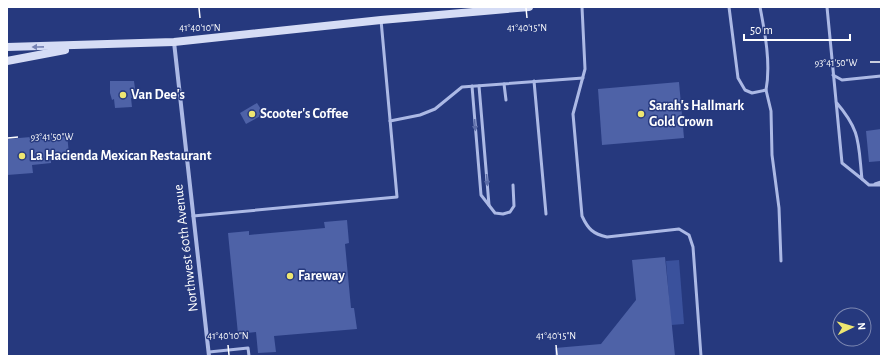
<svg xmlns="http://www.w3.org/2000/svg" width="888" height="363" font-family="'Alegreya Sans',sans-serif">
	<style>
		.green { fill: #3a519c }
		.building { fill: #4e62a7 }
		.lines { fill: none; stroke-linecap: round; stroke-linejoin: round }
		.service { stroke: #acb9e5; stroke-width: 3 }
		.minor { stroke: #acb9e5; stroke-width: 4 }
		.secondary { stroke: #d5dcf5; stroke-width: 8 }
		.oneway { fill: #7582b4 }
		.oneway2 { fill: #5c6ca7 }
		.ticks { fill: none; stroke: #fff; stroke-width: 1.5 }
		.poi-dot { fill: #eee671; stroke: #26397e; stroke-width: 1.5 }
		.labels { text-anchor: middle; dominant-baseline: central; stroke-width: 3; stroke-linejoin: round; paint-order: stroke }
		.poi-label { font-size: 14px; font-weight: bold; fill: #fff; stroke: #26397e; text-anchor: start }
		.street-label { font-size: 14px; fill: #fff; stroke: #26397e }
		.ticks-label { font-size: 10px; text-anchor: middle; fill: #fff; stroke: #26397e; stroke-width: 3; stroke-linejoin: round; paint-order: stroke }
	</style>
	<rect width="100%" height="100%" fill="#26397e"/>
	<polygon class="green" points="679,260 684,324 671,325 666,261"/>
	<g class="building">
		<polygon points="110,81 134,81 136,96 131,98 132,107 115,108 114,99 112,100 110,93"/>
		<polygon points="679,82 684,138 602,145 598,89"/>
		<polygon points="257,103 264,114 246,124 240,113"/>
		<polygon points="881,129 881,161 869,162 866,131"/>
		<polygon points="67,134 69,154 51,155 51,163 32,165 33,173 7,175 7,139"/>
		<polygon points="347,220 349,243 345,244 351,308 354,308 357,329 274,336 276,352 258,353 256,332 238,334 228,233 249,231 249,235 325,228 324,222"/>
		<polygon points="665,257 675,356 555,356 555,348 601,344 636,300 632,260"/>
	</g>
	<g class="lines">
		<g class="service">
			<path d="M582 7 585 69 573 114 582 216C588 229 593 234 607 237L679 229 689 235 693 247 701 356"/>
			<path d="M729 7 738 78 745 90 752 93 766 90C771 64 765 33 760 7"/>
			<path d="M827 7 842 163 862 179C858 142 861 131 836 102"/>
			<polyline points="833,75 842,80 881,76"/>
			<polyline points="534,81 546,214"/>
			<polyline points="504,84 506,100"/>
			<polyline points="472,86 481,195 495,213 503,214 510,212 514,206 513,185"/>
			<polyline points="479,86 489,205"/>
			<polyline points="766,90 771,111 772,155 779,208 781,261"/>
			<polyline points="390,121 420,115 435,109 462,87 583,78"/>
			<polyline points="862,179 869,185 881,185"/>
			<polyline points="875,184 881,182"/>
			<polyline points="193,216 397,197 381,20"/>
			<polyline points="209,352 248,348 249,356"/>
		</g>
		<polyline class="minor" points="174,42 209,356"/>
		<g class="secondary">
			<polyline points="7,47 174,42 381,20 529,7"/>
			<polyline points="7,61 65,50"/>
		</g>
	</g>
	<defs><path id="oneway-solid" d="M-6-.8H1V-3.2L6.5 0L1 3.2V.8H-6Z"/></defs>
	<use class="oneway" href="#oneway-solid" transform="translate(38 47) rotate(179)"/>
	<g class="oneway2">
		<use href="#oneway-solid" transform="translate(475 125) rotate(86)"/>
		<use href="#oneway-solid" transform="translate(487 180) rotate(85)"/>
	</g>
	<path class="ticks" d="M199 8 200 18M526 8 527 18M870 62H880M8 138 18 137M228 345 229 355M556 345 557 355"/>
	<g class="poi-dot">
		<circle cx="123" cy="95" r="4"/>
		<circle cx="252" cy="114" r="4"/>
		<circle cx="641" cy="114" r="4"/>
		<circle cx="22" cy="156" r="4"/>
		<circle cx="290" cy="276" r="4"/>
	</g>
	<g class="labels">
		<g class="poi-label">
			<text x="131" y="95">Van Dee's</text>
			<text x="649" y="106">Sarah's Hallmark<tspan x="649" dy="16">Gold Crown</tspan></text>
			<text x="260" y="114">Scooter's Coffee</text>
			<text x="30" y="156">La Hacienda Mexican Restaurant</text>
			<text x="298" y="276">Fareway</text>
		</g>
		<g class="street-label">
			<text transform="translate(186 248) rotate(-97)">Northwest 60th Avenue</text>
		</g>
	</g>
	<g class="ticks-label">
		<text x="200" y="31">41°40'10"N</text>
		<text x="527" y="31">41°40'15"N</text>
		<text x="836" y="66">93°41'50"W</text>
		<text x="52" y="140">93°41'50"W</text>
		<text x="228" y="339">41°40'10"N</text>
		<text x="556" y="339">41°40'15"N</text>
	</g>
	<rect width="888" height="363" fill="none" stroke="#ffffff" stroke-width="16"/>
	<g transform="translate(852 327) rotate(85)"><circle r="19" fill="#26397e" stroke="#7d88b2"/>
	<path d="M0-3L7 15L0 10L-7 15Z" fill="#eee671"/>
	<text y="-6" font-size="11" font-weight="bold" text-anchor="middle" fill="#ffffff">N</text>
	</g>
	<path d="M744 34v6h106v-6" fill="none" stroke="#ffffff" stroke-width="2"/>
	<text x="750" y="34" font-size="12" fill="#ffffff" stroke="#26397e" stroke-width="3" paint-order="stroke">50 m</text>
</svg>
